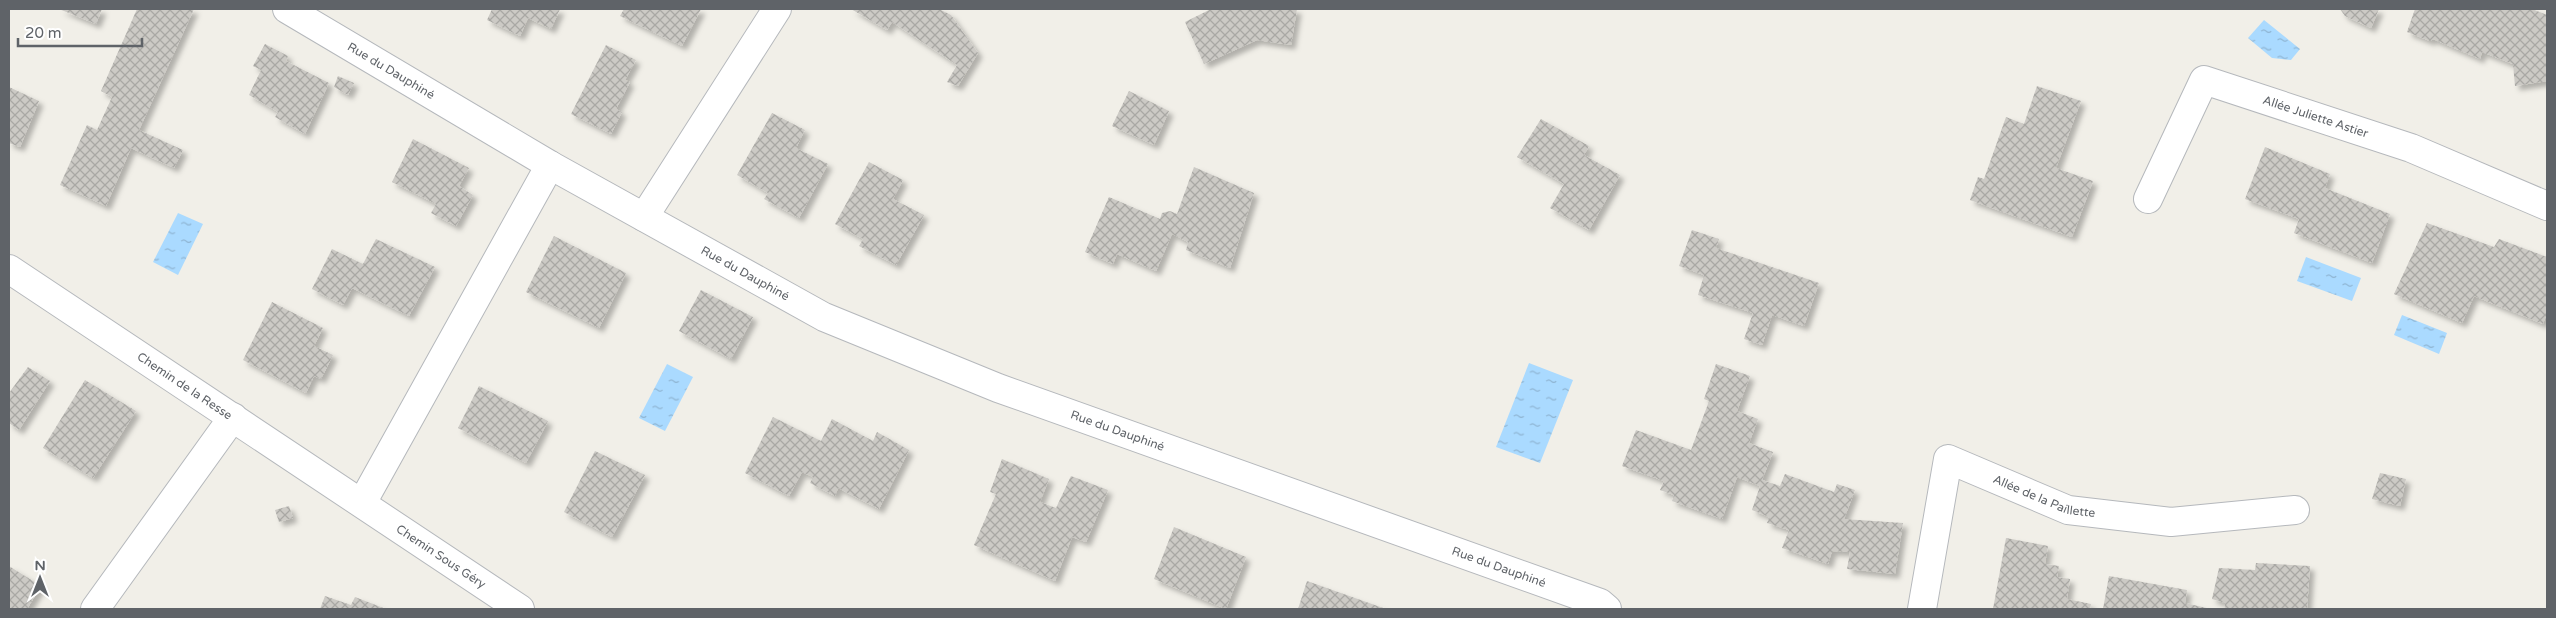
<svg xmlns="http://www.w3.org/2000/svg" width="2556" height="618" font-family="'Varela Round',sans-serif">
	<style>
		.water { fill: url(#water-ripples) }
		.building { fill: url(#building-cross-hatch); filter: url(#shadow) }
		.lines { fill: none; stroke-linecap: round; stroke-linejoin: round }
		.street-casing { stroke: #b5b8bc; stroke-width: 30 }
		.street { stroke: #fff; stroke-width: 28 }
		.labels { text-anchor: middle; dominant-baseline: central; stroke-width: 4; stroke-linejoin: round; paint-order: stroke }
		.street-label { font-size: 12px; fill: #5f6368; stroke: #fff }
	</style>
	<defs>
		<pattern id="water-ripples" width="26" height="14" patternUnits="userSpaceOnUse" patternTransform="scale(1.25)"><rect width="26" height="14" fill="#aadaff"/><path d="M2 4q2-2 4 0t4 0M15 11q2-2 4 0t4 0" fill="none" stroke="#8eb4d2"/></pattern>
		<pattern id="building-cross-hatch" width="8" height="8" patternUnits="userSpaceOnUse" patternTransform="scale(1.25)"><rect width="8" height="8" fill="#cccac5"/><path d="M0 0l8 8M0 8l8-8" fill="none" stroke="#a9a8a4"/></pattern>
		<filter id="shadow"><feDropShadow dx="4.5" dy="4.5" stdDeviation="2.5" flood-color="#0004"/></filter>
	</defs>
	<rect width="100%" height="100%" fill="#f1efe8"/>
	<g class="water">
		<polygon points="2264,20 2300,49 2291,60 2272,58 2248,38"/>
		<polygon points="178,213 203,224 178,275 153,262"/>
		<polygon points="2306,257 2361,278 2352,301 2297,281"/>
		<polygon points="2402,315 2447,333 2439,354 2394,335"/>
		<polygon points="1529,363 1573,380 1540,463 1496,447"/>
		<polygon points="667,364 693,377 665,431 639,418"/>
	</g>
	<g class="building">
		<polygon points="59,9 102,9 96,24"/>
		<polygon points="137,9 194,9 139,130 183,150 174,168 131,148 106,206 60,185 87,125 97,130 112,97 101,91"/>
		<polygon points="492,9 560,9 551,29 528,18 520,36 487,20"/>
		<polygon points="624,9 701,9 682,46 620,16"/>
		<polygon points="851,9 939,9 951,15 978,53 958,86 947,82 957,65 892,22 887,30"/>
		<polygon points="1211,9 1297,9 1291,45 1257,40 1204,64 1185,22"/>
		<polygon points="2340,9 2379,9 2371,28 2345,16"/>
		<polygon points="2415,9 2532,9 2547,15 2547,81 2515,86 2513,64 2482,52 2480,59 2433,39 2430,41 2407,32"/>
		<polygon points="265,44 288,56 286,61 329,83 305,134 275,117 278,112 249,95 261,70 253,66"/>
		<polygon points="606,45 636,60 625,80 630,82 616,109 622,112 611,134 571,114"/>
		<polygon points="338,76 354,83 348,95 334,87"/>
		<polygon points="2037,86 2081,101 2056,168 2093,181 2072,237 1970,200 1978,177 1984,179 2006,117 2024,124"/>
		<polygon points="9,87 39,101 20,147 9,143"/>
		<polygon points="1129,91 1169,111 1154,145 1112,126"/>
		<polygon points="772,113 805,130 796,148 828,164 799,218 764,199 768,193 737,175"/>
		<polygon points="1541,119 1589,146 1584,155 1620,175 1589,230 1550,208 1564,184 1517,157"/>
		<polygon points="413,139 469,168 459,186 473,195 456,226 431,213 436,204 392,182"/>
		<polygon points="2265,147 2330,174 2325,188 2390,214 2372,263 2294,233 2299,219 2245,199"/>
		<polygon points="869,162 903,180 893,199 924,215 896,265 859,246 863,239 835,224"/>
		<polygon points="1194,167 1254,193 1230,268 1186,250 1188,242 1172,234 1156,271 1117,254 1113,264 1085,252 1109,197 1160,219 1162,213 1170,211 1177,214"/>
		<polygon points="2427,223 2494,247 2499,239 2547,257 2547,313 2543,324 2474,296 2462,323 2394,294"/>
		<polygon points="1692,230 1719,239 1716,248 1819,283 1804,326 1772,315 1762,345 1744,339 1753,313 1698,295 1704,275 1679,266"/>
		<polygon points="554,236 626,273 599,328 526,292"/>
		<polygon points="376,239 435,267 409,316 352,288 343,305 312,289 332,249 363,264"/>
		<polygon points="701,290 753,317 731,359 679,331"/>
		<polygon points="272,302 323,328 314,346 333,355 321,379 314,376 306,393 243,360"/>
		<polygon points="1716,364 1750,376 1737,411 1758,419 1749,443 1773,452 1762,480 1780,486 1785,474 1834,492 1837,484 1855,490 1844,519 1903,523 1895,574 1847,569 1850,552 1832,551 1828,564 1782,548 1789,530 1767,523 1769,517 1752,510 1760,486 1737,477 1722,519 1672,501 1674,495 1660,490 1664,481 1622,466 1636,430 1691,450 1709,401 1704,399"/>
		<polygon points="28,367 50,381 19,430 9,423 9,393"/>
		<polygon points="85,380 136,411 93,478 43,448"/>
		<polygon points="479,386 548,421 526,463 458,428"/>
		<polygon points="773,417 821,441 832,419 873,441 877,432 909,450 879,509 838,488 835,496 810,483 813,477 802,472 789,496 745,473"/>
		<polygon points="595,451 645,475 612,537 564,512"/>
		<polygon points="1002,459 1049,479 1040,502 1056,508 1071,476 1108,490 1086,542 1072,537 1055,581 974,545 996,494 990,492"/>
		<polygon points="2380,473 2406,479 2400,506 2372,499"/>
		<polygon points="289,506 293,518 279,522 275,510"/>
		<polygon points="1174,527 1246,557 1226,609 1154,579"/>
		<polygon points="2006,538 2048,546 2045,564 2059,566 2057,577 2070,579 2067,599 2091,604 2090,609 1993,609"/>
		<polygon points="2256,563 2310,566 2307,609 2225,609 2225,603 2212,599 2219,568 2255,570"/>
		<polygon points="9,566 41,586 27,609 9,609"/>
		<polygon points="2109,576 2187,590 2185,603 2211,609 2103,609"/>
		<polygon points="1307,581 1386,609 1298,609"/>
		<polygon points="325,596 351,605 355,597 386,609 320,609"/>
	</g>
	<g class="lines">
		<defs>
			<g id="street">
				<path id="s1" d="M287 9 550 165 824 317 998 388 1600 603 1607 609"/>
				<path id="s2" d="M2148 199 2204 80 2411 148 2547 206"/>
				<polyline points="644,217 777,9"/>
				<path id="s3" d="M9 269 520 609"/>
				<polyline points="362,503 550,165"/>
				<polyline points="95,609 233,417"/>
				<path id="s4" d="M1922 609 1948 459 2068 510 2171 522 2295 510"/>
			</g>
		</defs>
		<use href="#street" class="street-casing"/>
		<use href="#street" class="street"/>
	</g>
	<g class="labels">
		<g class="street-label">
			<text stroke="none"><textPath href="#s1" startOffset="121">Rue du Dauphiné</textPath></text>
			<text stroke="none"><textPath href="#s2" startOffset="249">Allée Juliette Astier</textPath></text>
			<text stroke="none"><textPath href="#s1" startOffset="529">Rue du Dauphiné</textPath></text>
			<text stroke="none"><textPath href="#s3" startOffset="211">Chemin de la Resse</textPath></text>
			<text stroke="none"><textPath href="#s1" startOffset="934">Rue du Dauphiné</textPath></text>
			<text stroke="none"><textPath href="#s4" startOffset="256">Allée de la Paillette</textPath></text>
			<text stroke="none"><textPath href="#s3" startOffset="519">Chemin Sous Géry</textPath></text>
			<text stroke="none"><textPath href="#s1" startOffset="1339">Rue du Dauphiné</textPath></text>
		</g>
	</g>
	<rect width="2556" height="618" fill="none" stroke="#5f6368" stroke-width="20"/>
	<g transform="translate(40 578)" stroke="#ffffff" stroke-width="4" paint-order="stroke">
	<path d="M0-4L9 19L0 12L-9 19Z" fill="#5f6368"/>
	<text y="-8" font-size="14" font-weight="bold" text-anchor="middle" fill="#5f6368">N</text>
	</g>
	<path d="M18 38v8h124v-8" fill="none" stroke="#5f6368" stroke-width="2.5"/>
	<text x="25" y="38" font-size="15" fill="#5f6368" stroke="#ffffff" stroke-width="4" paint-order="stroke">20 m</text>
</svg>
